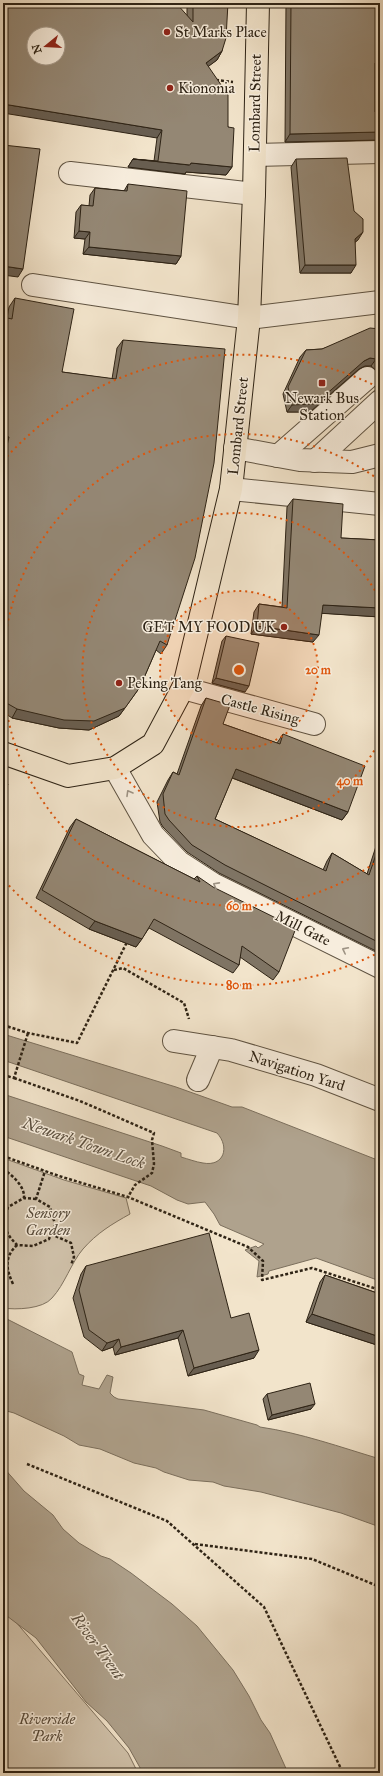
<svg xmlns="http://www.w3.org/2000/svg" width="383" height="1776" font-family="'IM FELL Great Primer',serif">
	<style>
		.green { fill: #d1c3ac; stroke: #807360 }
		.water { fill: #afa28d; stroke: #7b6f5d }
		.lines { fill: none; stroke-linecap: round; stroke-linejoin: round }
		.minor-casing { stroke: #5f5342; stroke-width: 24 }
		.major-casing { stroke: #2e2315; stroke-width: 24 }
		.path { stroke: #2e2315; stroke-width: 2.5; stroke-dasharray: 3 2; stroke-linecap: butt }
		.minor { stroke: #f7eddd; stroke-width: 22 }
		.major { stroke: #f2e4cb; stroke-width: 22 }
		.wall { fill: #7f7464; stroke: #2e2315 }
		.shaded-wall { fill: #685e51; stroke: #2e2315 }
		.building { fill: #948774; stroke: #2e2315; fill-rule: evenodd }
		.oneway { stroke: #9d9283 }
		.ring { fill: none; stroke: #df560c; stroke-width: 2; stroke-dasharray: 2 4 }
		.poi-dot { fill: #8f2418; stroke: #f7eddd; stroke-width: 1.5 }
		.labels { text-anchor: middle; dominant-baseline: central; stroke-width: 3; stroke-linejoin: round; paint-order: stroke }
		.poi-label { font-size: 15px; fill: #2e2315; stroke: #f7eddd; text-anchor: start }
		.street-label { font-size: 15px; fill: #2e2315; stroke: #f7eddd }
		.park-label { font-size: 15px; font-style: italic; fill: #574b3b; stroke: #f7eddd }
		.water-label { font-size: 16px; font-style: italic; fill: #5b4f3f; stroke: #f7eddd }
		.centre { fill: #df560c; stroke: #f7eddd; stroke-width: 2 }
		.ring-label { font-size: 12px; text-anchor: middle; font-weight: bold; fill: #df560c; stroke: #f7eddd; stroke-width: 3; stroke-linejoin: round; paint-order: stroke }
	</style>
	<rect width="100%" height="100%" fill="#f2e4cb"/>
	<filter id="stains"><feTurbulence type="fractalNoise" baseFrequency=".005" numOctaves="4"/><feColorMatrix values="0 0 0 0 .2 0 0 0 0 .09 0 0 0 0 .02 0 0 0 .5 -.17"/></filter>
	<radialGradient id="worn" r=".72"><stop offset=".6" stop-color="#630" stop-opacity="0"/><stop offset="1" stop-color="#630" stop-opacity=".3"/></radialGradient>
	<g class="green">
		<path d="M3 1158 64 1180 126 1198 130 1214C112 1224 97 1233 83 1249 71 1263 65 1284 52 1298 43 1309 16 1310 3 1308Z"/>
		<polygon points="3,1613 15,1621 128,1753 138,1773 3,1773"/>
	</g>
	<g class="water">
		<path d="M3 1034 176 1087 232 1107H242L380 1161V1281L316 1258 269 1271 268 1274 257 1277 259 1261 245 1250 256 1246 258 1248 264 1244 220 1225 214 1214 205 1202 188 1204 177 1200 151 1186 3 1136V1094L162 1146 181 1153V1157C188 1159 196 1162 203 1163 224 1167 230 1147 217 1133L3 1060Z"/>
		<path d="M3 1317 72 1352 79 1374 84 1376 82 1385 99 1389 107 1375 113 1377 110 1393 114 1397 118 1399 204 1410 257 1425 260 1427C301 1433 340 1447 380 1459V1527L341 1513 261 1492 224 1486 213 1482 189 1480 164 1472 156 1468 134 1463 100 1449 79 1445 64 1436 14 1413 3 1410Z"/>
		<polygon points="3,1467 24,1491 53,1515 63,1529 79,1543 101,1556 110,1559 131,1573 172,1604 197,1626 233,1670 249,1696 261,1720 270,1733 288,1773 143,1773 129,1748 107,1721 86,1702 36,1638 3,1613"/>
	</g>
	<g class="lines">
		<defs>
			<g id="minor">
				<polyline points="255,155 380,152"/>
				<polyline points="70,173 254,194"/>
				<polyline points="33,285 249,318 380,302"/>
				<polyline points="235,448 300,460 352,462 380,455"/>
				<polyline points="278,456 367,378"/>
				<polyline points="315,461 380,401"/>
				<polyline points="231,489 380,504"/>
				<polyline points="183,688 314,724"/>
				<polyline points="115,768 153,835 179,862 213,884 380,967"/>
				<polyline points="174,1041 231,1050 316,1075 380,1100"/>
				<polyline points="198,1080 212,1047"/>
			</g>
			<polyline id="major" points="3,753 68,776 115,768 153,744 184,686 231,489 249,318 254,194 258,3"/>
		</defs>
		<use href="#minor" class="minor-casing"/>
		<use href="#major" class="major-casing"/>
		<g class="path">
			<polyline points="216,80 233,82"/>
			<polyline points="114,970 123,968 184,1003 189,1019"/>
			<polyline points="3,1025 28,1033 77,1043 127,942"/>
			<polyline points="3,1075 14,1078 28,1033"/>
			<polyline points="14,1078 80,1101 154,1133 152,1140 154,1164 152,1173 135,1185 128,1197"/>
			<polyline points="3,1156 59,1176 128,1197 248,1247 263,1261 262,1280 312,1268 380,1290"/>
			<path d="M3 1169C12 1175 25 1186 24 1198"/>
			<path d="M36 1199 24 1198 8 1207C3 1225 4 1232 17 1245L33 1246 49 1239 55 1224 50 1207 36 1199 45 1171"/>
			<polyline points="51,1234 71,1243 74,1257 71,1265"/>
			<polyline points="3,1237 8,1236"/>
			<path d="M13 1284C6 1269 4 1257 17 1245"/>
			<polyline points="27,1464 167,1521 264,1607 343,1773"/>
			<polyline points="195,1544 312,1559 380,1587"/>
		</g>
		<use href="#minor" class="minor"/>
		<use href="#major" class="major"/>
	</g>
	<g class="wall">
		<polygon points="187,3 228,3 222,51 217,60 208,66 228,127 232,167 226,175 186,172 185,174 128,167 133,159 154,161 157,138 187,16"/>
		<polygon points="286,3 380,3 380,70 379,71 375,71 375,112 380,112 380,140 285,142"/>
		<polygon points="296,159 358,240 355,242 351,273 300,273 291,167"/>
		<polygon points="128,184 181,256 176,264 83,254 85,239 74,238 76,212 81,205 89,206 90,195 95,188 124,191"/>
		<polygon points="15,298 62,372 112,379 117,348 123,340 167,645 161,654 156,650 140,687 119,716 89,730 59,728 12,718 3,712 3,317 7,318 9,307"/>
		<polygon points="380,329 380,372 378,372 371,366 365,366 359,369 310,412 287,412 283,394 300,357 306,350 322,349"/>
		<polygon points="293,499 341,538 380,540 380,617 321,613 313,642 251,634 254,612 259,604 282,607 287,507"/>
		<polygon points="226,636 245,692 212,683 222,641"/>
		<polygon points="206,698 223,724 277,743 283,734 348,812 342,820 232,778 215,819 323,870 327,861 332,853 367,874 380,834 380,953 219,873 187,852 163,827 160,822 157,802 168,780 173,772 177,774 201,706"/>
		<polygon points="76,819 194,879 197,876 279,972 273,980 240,957 239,965 233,973 149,928 136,947 89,929 36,898 70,827"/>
		<polygon points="86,1266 231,1318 254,1358 188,1376 178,1338 115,1355 113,1347 102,1351 84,1337 73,1298 81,1274"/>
		<polygon points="325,1275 380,1294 380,1346 306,1322 320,1282"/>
		<polygon points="267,1394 311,1409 268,1420 263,1399"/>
		<polygon points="380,1419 380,1428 377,1427"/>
	</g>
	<g class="shaded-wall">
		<polygon points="222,51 217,60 201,72 206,63"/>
		<polygon points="375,63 380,63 380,70 379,71 370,71"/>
		<polygon points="3,104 162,130 157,138 3,113"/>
		<polygon points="380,132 380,140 285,142 290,134"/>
		<polygon points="133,159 189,165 191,163 232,167 226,175 186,172 185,174 128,167"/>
		<polygon points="79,231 90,232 85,239 74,238"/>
		<polygon points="363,232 358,240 350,246 355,239"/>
		<polygon points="89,247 181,256 176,264 83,254"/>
		<polygon points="305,265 356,265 351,273 300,273"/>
		<polygon points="3,266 23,269 18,277 3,275"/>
		<polygon points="370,358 376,359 371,366 365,366 359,369 310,412 287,412 292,405 364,361"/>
		<polygon points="3,435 9,437 3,445"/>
		<polygon points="323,605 380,608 380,617 317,613"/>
		<polygon points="257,626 319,635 313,642 251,634"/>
		<polygon points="216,678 249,686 245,692 212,683"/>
		<polygon points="125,708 119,716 89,730 59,728 12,718 17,709"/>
		<polygon points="236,769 348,812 342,820 230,777"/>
		<polygon points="95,921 142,939 136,947 89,929"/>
		<polygon points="312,1314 380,1337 380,1346 306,1322"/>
		<polygon points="183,1330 178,1338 115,1355 121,1347"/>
		<polygon points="119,1339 113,1347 102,1351 107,1343"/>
		<polygon points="259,1350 254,1358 188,1376 194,1368"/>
		<polygon points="315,1404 311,1409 268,1420 272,1415"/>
		<polygon points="380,1423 380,1428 377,1427"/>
	</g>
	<g class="building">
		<path d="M3 3H176L193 22V3H228L226 38 222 51 206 63 228 95V127L234 128 232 167 191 163 190 165 133 159 158 161 162 130 3 104ZM34 34H58V58H34Z"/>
		<polygon points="291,3 380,3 380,63 375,63 375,112 380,112 380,132 290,134"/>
		<polygon points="3,145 40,149 23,269 3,266"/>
		<polygon points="347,158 354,211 363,219 363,232 355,239 356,265 305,265 296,159"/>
		<polygon points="128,184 187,191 181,256 89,247 90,232 79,231 81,205 93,206 95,188 127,191"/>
		<polygon points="15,298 74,309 62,372 116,379 123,340 225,349 214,463 195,558 167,645 160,641 140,687 125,708 94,721 64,720 17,709 3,701 3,463 9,437 3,435 3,317 12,319"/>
		<polygon points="370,328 380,329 380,362 376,359 370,358 364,361 315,404 292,405 288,387 306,350 322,349"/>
		<polygon points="293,499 343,504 341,538 380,540 380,608 323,605 319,635 257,626 259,604 287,608"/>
		<polygon points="226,636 259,643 249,686 216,678"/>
		<polygon points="206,698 230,705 223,724 280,744 283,734 365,766 348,812 236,769 215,819 326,871 332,853 369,875 380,843 380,943 225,865 192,845 169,820 165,814 163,794 173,772 179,775"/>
		<polygon points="3,781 8,784 3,796"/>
		<polygon points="76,819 200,882 197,876 213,887 296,928 279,972 242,946 239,965 154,919 142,939 95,921 42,890"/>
		<polygon points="209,1233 231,1318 249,1313 259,1350 194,1368 183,1330 121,1347 119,1339 107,1343 89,1330 79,1290 86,1266"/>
		<polygon points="325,1275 380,1294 380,1337 312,1314"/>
		<polygon points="310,1383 315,1404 272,1415 267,1394"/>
	</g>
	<defs><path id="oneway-chevron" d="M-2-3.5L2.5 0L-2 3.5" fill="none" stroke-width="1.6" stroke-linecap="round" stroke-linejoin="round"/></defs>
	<g class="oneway">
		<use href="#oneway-chevron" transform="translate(129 793) rotate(-120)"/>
		<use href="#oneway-chevron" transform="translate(216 885) rotate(-152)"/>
		<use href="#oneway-chevron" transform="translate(345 950) rotate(-153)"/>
	</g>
	<circle cx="239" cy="670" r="79" fill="#df560c" fill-opacity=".12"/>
	<g class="ring">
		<circle cx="239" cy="670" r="79"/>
		<path d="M380 740A157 157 0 1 1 380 600"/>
		<path d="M379 860A236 236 0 0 1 3 672M3 668A236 236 0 0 1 379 480"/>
		<path d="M380 952A315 315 0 0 1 3 879M3 461A315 315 0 0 1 380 388"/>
	</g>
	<g class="poi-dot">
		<circle cx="167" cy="32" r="4"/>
		<circle cx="170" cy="88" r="4"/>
		<rect x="318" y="379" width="8" height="8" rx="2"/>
		<circle cx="284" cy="627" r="4"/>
		<circle cx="119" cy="683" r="4"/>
	</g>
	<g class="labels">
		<g class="poi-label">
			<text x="175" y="32">St Marks Place</text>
			<text x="178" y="88">Kiononia</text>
			<text x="322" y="398" text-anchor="middle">Newark Bus<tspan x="322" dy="17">Station</tspan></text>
			<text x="276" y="627" text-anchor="end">GET MY FOOD UK</text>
			<text x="127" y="683">Peking Tang</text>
		</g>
		<g class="street-label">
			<text transform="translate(255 103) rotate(-89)">Lombard Street</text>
			<text transform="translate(238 426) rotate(-84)">Lombard Street</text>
			<text transform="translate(260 709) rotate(15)">Castle Rising</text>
			<text transform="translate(303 928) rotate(27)">Mill Gate</text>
			<text transform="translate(297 1071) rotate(18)">Navigation Yard</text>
		</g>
		<g class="park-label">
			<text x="48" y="1213">Sensory<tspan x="48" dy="17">Garden</tspan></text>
			<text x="47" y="1719">Riverside<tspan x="47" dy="17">Park</tspan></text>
		</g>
		<g class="water-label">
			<text transform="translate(84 1143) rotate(19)">Newark Town Lock</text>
			<text transform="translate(98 1646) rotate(54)">River Trent</text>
		</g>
	</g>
	<circle cx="239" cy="670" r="6" class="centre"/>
	<g class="ring-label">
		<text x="318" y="674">20 m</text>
		<text x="350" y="785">40 m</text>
		<text x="239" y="910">60 m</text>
		<text x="239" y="989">80 m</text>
	</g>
	<rect width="383" height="1776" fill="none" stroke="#f2e4cb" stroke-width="16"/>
	<rect x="4" y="4" width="375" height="1768" fill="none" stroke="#2e2315" stroke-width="2"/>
	<rect x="8" y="8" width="367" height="1760" fill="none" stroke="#2e2315"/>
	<g transform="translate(46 46) rotate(252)"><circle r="19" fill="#f7eddd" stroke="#a79c8d"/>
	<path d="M0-3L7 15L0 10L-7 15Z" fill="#8f2418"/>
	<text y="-6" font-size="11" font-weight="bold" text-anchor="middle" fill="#2e2315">N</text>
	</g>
	<rect width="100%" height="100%" filter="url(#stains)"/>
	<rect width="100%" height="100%" fill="url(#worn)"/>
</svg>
